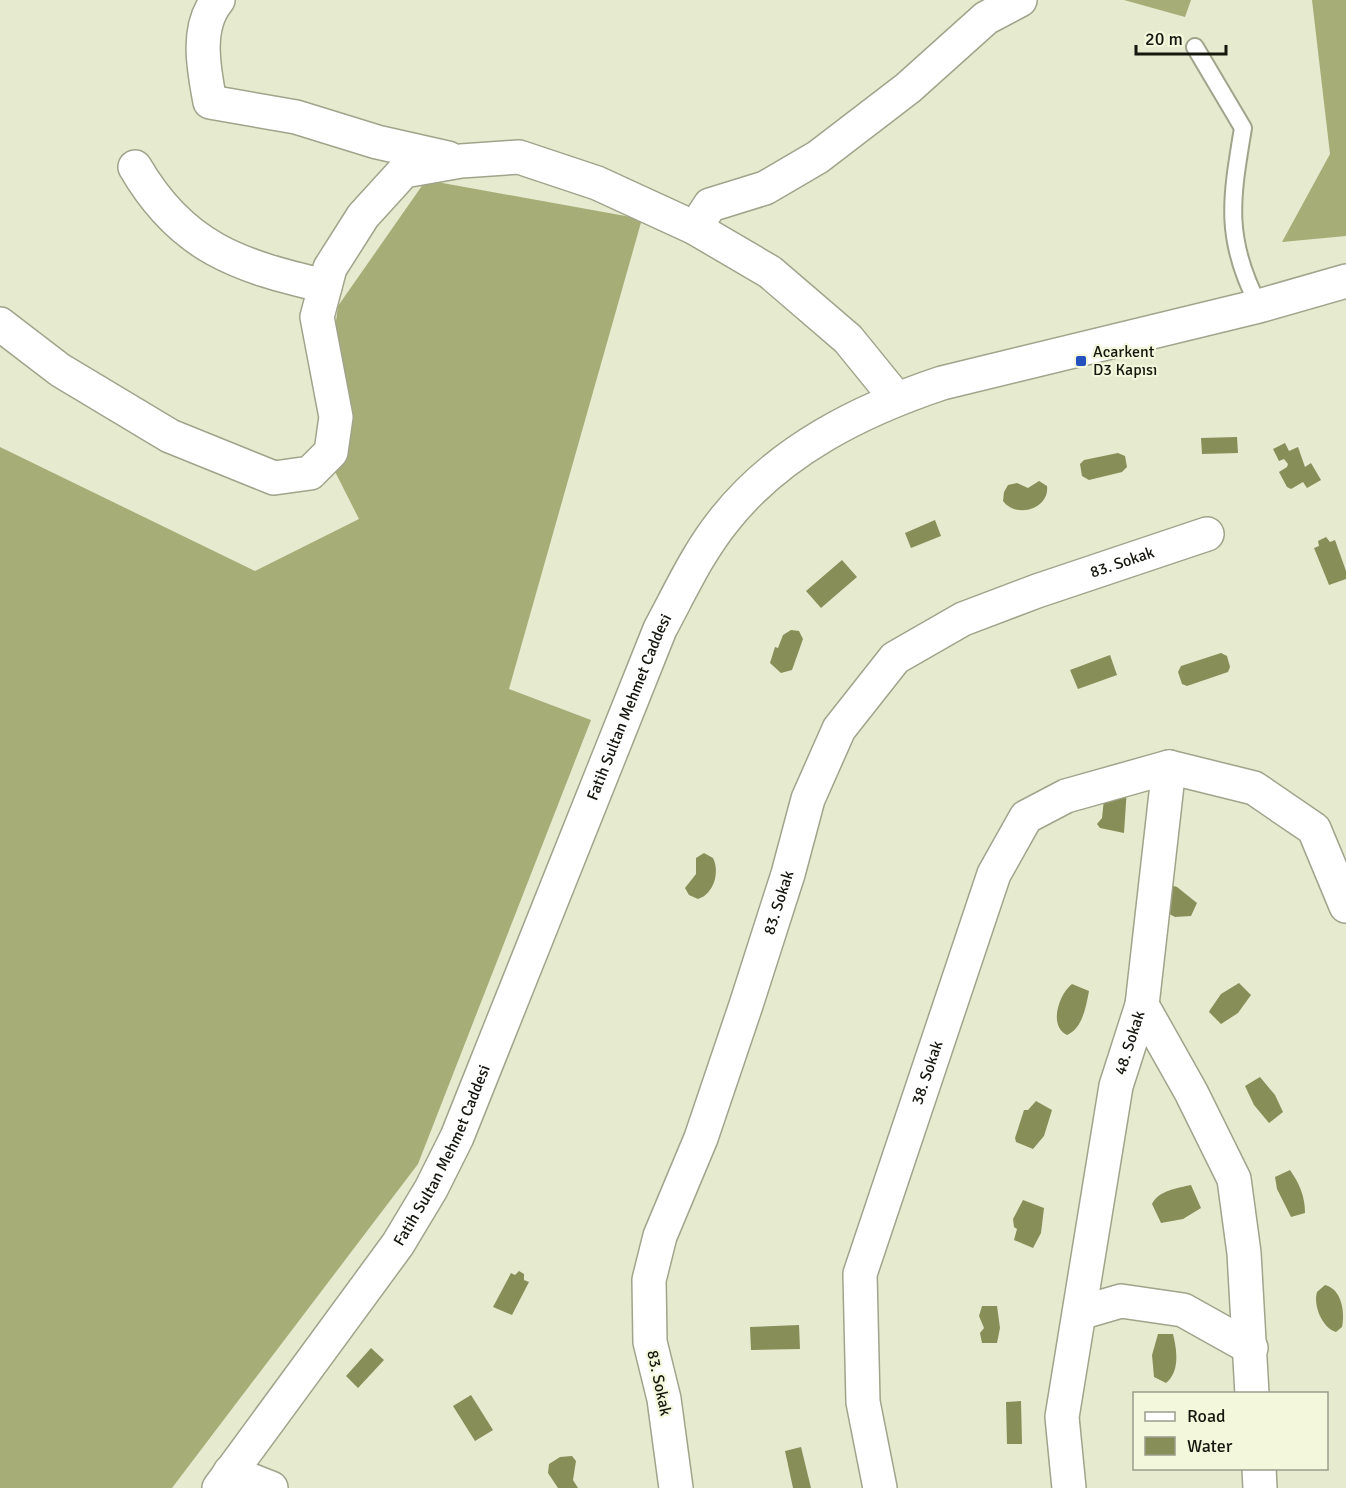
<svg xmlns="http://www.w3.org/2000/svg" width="1346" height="1488" font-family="Signika,sans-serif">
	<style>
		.forest { fill: #a7ad77 }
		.water { fill: #888e58 }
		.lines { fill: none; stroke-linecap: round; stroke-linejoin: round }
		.lane-casing { stroke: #a1a48b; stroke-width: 20 }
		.street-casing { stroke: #a1a48b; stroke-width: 36 }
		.secondary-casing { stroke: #a1a48b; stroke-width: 36 }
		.lane { stroke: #fff; stroke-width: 16 }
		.street { stroke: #fff; stroke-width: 33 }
		.secondary { stroke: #fff; stroke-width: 33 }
		.poi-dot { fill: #2351bf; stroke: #f3f7dc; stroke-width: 2 }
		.labels { text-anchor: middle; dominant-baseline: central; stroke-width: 4.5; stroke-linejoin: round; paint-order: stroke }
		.poi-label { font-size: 16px; fill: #16170e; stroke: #f3f7dc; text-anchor: start }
		.street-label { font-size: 16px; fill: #16170e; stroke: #f3f7dc }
	</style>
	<rect width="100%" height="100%" fill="#e6eacf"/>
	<g class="forest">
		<polygon points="1124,0 1191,0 1185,17"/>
		<polygon points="1312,0 1346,0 1346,236 1282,242 1330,154"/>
		<polygon points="426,180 642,219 509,689 591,720 418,1164 172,1488 0,1488 0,447 255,571 359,519 320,442 338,306"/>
	</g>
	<g class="water">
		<polygon points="1237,437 1238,453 1202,454 1201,438"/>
		<polygon points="1285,443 1289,451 1298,447 1305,467 1311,463 1321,480 1307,488 1303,482 1291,489 1287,487 1279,472 1287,467 1288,464 1284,459 1279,461 1273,449"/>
		<polygon points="1118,453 1125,456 1127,467 1122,472 1089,480 1082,476 1080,464 1084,460"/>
		<path d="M1039 481 1047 486C1050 509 1016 519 1003 501L1004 492 1008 485 1017 483 1028 488Z"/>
		<polygon points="935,520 941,536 911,548 905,533"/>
		<polygon points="1326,537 1330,542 1335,540 1346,571 1346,579 1329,585 1314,548 1319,546 1318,541"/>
		<polygon points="842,560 857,577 821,608 806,591"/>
		<polygon points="791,630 799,631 803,639 792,670 781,673 770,663 775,647 778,648 783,635"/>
		<polygon points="1221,653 1227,656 1230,667 1228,672 1187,686 1182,684 1178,672 1181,666"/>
		<polygon points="1110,655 1117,675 1078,689 1070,670"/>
		<polygon points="1127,788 1124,833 1100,828 1097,824 1102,818 1104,799"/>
		<path d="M704 853 713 858C720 872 714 894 698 899L689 895 685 888 696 874V858Z"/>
		<polygon points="1167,884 1177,887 1197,903 1191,916 1175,917 1164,911"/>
		<polygon points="1239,983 1251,995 1238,1013 1221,1024 1209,1012 1210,1010 1221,994"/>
		<path d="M1072 984 1089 991C1086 1006 1083 1028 1067 1035 1048 1026 1059 994 1072 984Z"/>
		<polygon points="1260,1077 1275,1095 1283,1112 1269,1123 1254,1105 1245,1086"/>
		<polygon points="1036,1101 1052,1110 1044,1136 1033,1149 1016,1142 1015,1138 1024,1110 1028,1110"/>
		<path d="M1290 1170C1299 1183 1305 1196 1305 1213L1291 1217 1277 1189 1275 1177Z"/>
		<path d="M1191 1185 1201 1208 1183 1219 1161 1223 1152 1204C1159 1190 1178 1188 1191 1185Z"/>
		<polygon points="1023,1200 1044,1208 1041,1233 1033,1248 1014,1240 1017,1229 1014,1227 1013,1219"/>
		<polygon points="519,1271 524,1274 524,1280 529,1282 512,1315 493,1307 511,1273 515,1275"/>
		<path d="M1325 1285C1342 1289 1345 1313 1342 1327L1336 1332C1322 1328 1313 1305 1317 1292Z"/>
		<polygon points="982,1306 997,1306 1000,1328 997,1343 982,1343 980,1333 984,1328 979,1316"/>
		<polygon points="799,1325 800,1349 751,1350 750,1327"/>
		<path d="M1158 1334H1173C1177 1351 1180 1371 1166 1383L1154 1377 1152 1355Z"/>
		<polygon points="371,1348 384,1360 358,1388 346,1376"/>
		<polygon points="471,1395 493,1430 475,1441 453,1406"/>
		<polygon points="1021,1401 1022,1444 1007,1444 1006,1402"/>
		<polygon points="801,1447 811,1488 793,1488 785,1451"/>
		<polygon points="572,1456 576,1461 573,1480 578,1488 558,1488 548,1473 549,1464 560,1457"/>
	</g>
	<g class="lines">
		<defs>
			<path id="lane" d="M1195 47 1243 128C1231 200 1224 239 1259 306"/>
			<g id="street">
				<path d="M218 0C195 27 204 70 210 102L296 117 377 142 448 158"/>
				<path d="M135 167C182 248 239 266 325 286"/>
				<polyline points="695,228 710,205 765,188 818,157 908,88 986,18 1020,0"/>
				<polyline points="0,324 60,370 170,436 274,478 310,473 331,452 336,417 317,317 330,268 363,216 404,171 461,161 519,157 597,183 695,228 770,272 848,339 896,398"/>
				<polyline points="1142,1005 1169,767"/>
				<polyline points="1080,1313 1121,1301 1183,1310 1251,1348"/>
				<polyline points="1259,1468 1260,1488"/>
				<polyline points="230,1472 271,1488"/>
				<path id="s1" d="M676 1488 664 1399 650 1342 649 1280 660 1236 701 1138 746 1005 788 874 808 799 839 729 895 658 963 619 1037 591 1207 534"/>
				<path id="s2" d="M880 1488 863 1402 860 1274 994 874 1026 817 1066 796 1169 767 1254 788 1314 829 1346 906"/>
				<path id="s3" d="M1069 1488 1062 1417 1116 1086 1142 1005 1191 1092 1234 1179 1244 1253 1252 1394"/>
			</g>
			<g id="secondary">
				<path id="s4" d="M219 1488 398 1244 431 1189 457 1137 660 629C680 592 698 552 725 519 780 450 861 410 942 383L1259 306 1346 281"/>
			</g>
		</defs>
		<use href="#lane" class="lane-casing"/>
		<use href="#street" class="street-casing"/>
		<use href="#secondary" class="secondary-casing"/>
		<use href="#lane" class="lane"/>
		<use href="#street" class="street"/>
		<use href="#secondary" class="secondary"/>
	</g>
	<rect class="poi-dot" x="1075" y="355" width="12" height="12" rx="3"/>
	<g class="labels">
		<g class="poi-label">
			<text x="1093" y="352">Acarkent<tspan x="1093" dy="18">D3 Kapısı</tspan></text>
		</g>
		<g class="street-label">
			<text stroke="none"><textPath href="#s1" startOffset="1132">83. Sokak</textPath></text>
			<text stroke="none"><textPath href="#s4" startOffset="888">Fatih Sultan Mehmet Caddesi</textPath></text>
			<text stroke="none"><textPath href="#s1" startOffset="610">83. Sokak</textPath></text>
			<text stroke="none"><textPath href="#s3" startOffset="452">48. Sokak</textPath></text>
			<text stroke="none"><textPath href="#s2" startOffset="428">38. Sokak</textPath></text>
			<text stroke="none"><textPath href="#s4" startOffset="402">Fatih Sultan Mehmet Caddesi</textPath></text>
			<text transform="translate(659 1383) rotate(78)">83. Sokak</text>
		</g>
	</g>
	<rect x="1133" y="1392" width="195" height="78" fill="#f3f7dc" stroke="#9b9d8a" stroke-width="1.5"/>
	<rect x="1145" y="1412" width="30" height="9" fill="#ffffff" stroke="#9b9d8a" stroke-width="1.5"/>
	<text x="1187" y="1422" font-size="18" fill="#16170e">Road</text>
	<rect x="1145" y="1437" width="30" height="18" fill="#888e58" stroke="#9b9d8a" stroke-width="1.5"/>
	<text x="1187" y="1452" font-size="18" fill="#16170e">Water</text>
	<path d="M1136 45v9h90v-9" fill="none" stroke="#16170e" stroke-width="3"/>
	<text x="1145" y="45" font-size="18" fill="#16170e" stroke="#f3f7dc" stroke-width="4.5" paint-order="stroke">20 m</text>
</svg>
